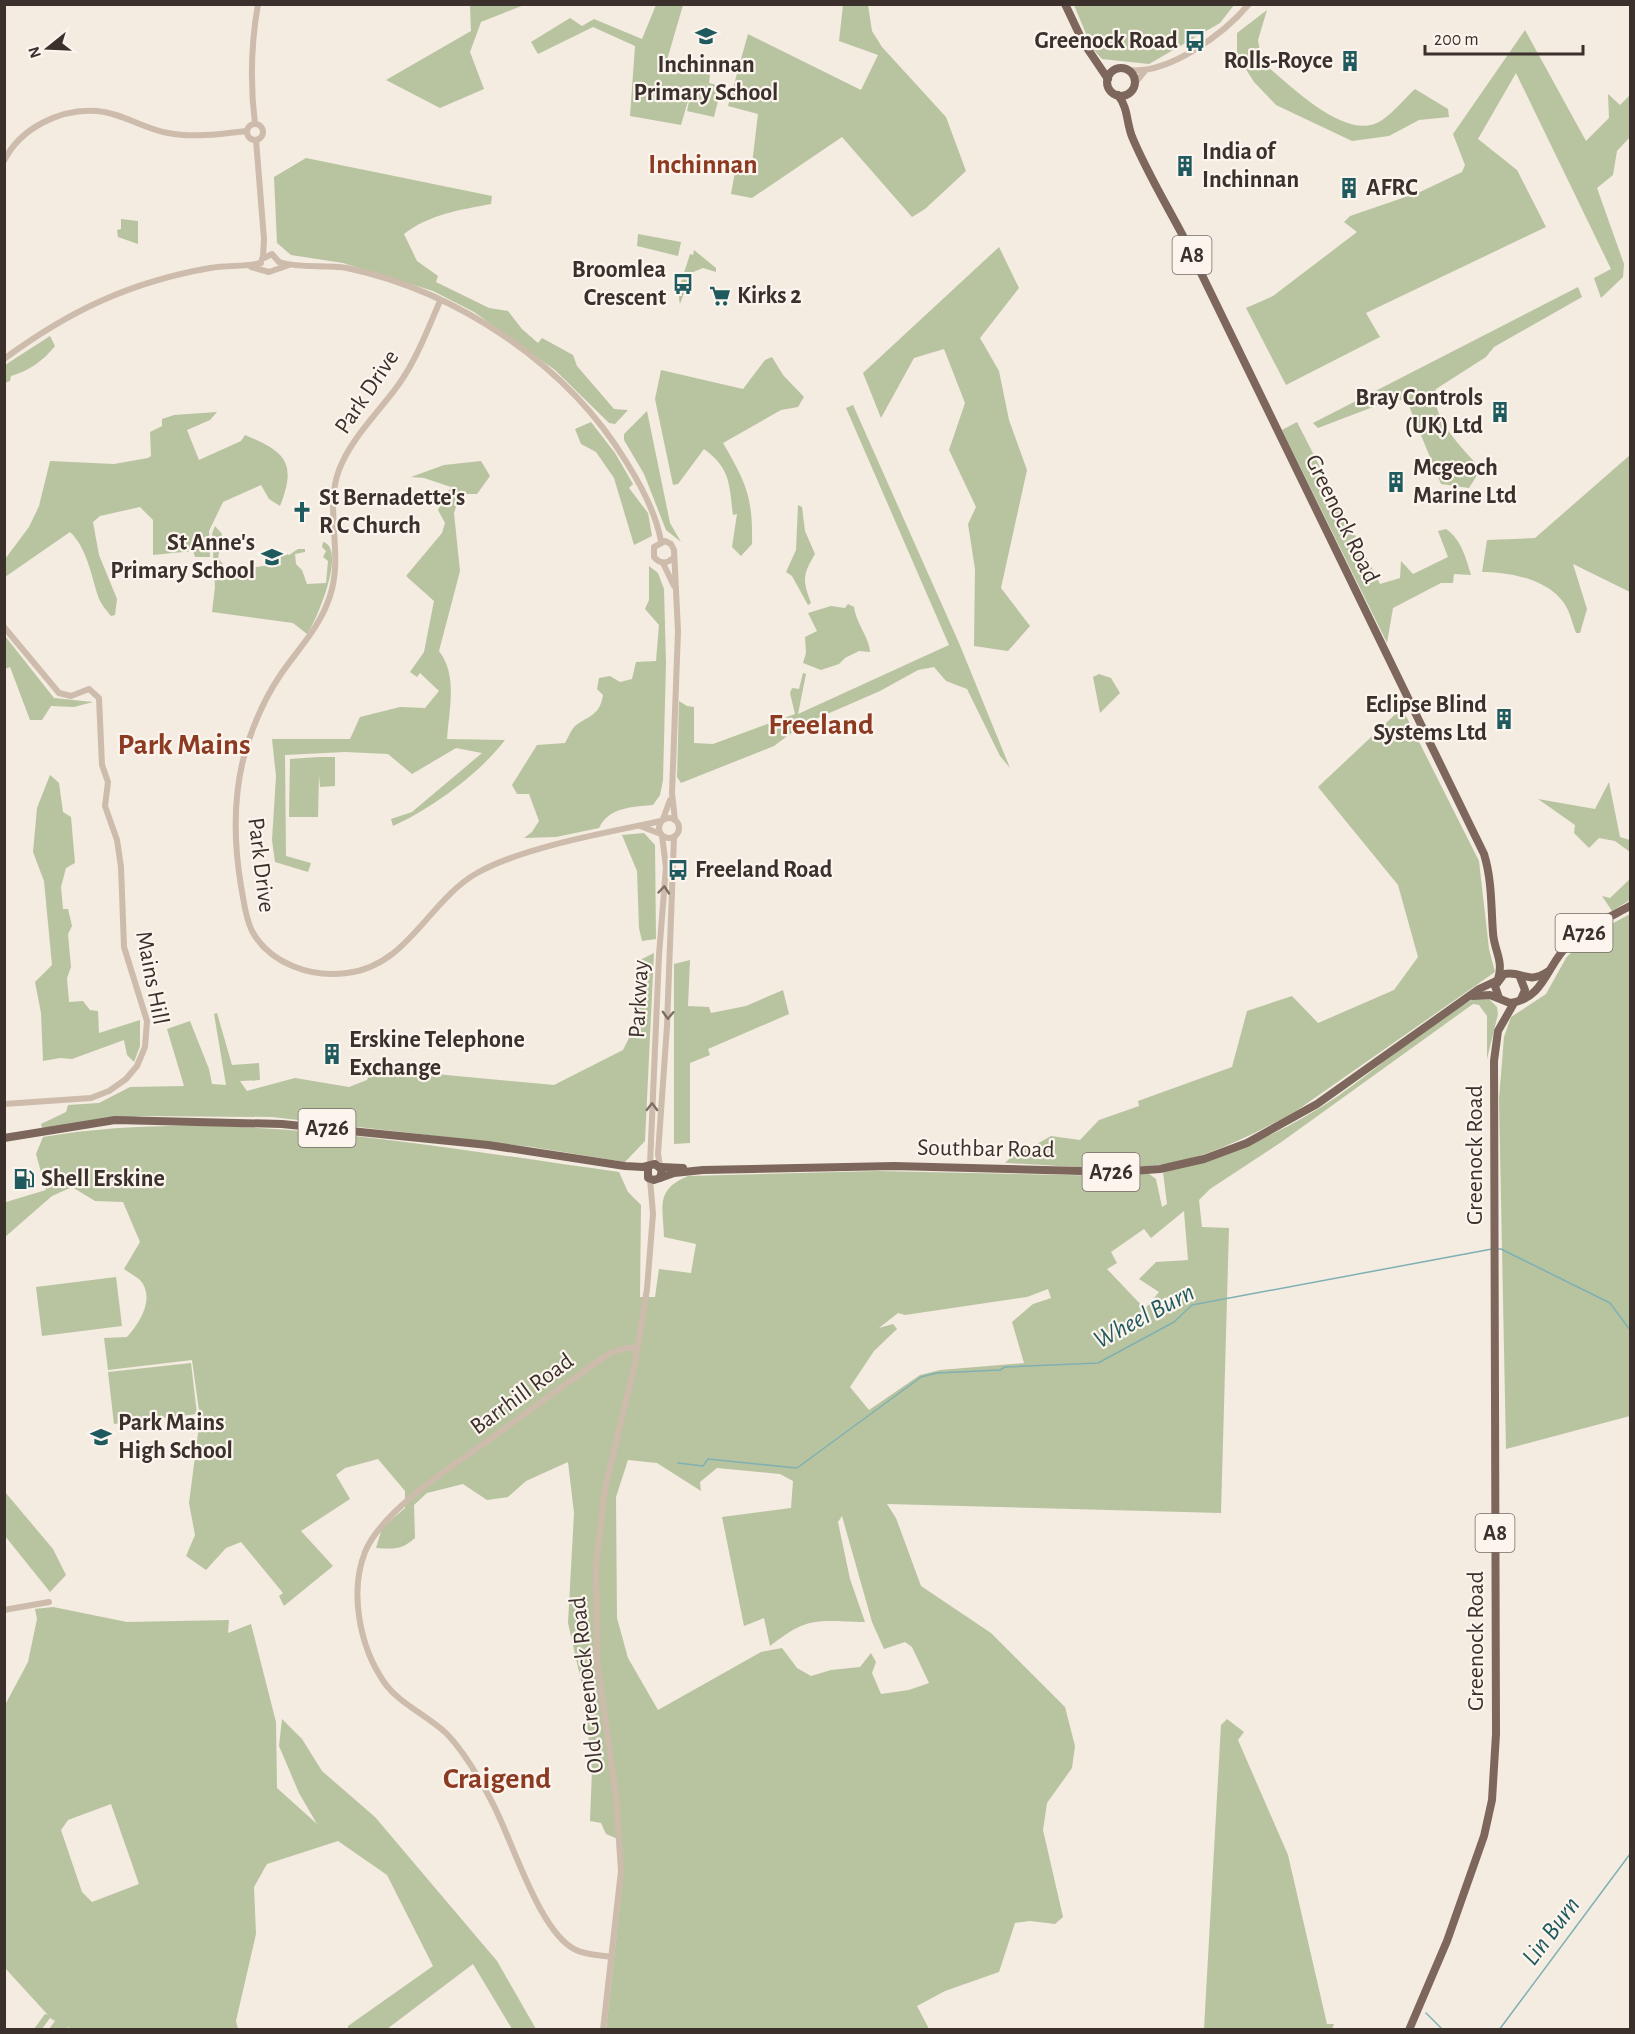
<svg xmlns="http://www.w3.org/2000/svg" width="1635" height="2034" font-family="'Alegreya Sans',sans-serif">
	<style>
		.green { fill: #b8c4a0; fill-rule: evenodd }
		.lines { fill: none; stroke-linecap: round; stroke-linejoin: round }
		.stream { stroke: #7fb0b2; stroke-width: 1.5 }
		.minor { stroke: #cdbbac; stroke-width: 6 }
		.major { stroke: #7d675c; stroke-width: 8 }
		.oneway { stroke: #7d6f65 }
		.labels { text-anchor: middle; dominant-baseline: central; stroke-width: 4.5; stroke-linejoin: round; paint-order: stroke }
		.shield { fill: #fbf5ee; stroke: #756b66; stroke-width: 1.5 }
		.shield-label { font-size: 22px; font-weight: bold; fill: #3b302b }
		.poi-label { font-size: 24px; font-weight: bold; fill: #3b302b; stroke: #fbf5ee; text-anchor: start }
		.street-label { font-size: 24px; fill: #3b302b; stroke: #fbf5ee }
		.water-label { font-size: 26px; font-style: italic; fill: #1f5a5e; stroke: #fbf5ee }
		.quarter-label { font-size: 27px; font-weight: bold; fill: #8c3b22; stroke: #fbf5ee }
		.district-label { font-size: 30px; font-weight: bold; fill: #8c3b22; stroke: #fbf5ee }
	</style>
	<rect width="100%" height="100%" fill="#f4ebe1"/>
	<g class="green">
		<polygon points="470,5 524,5 481,22 470,52 484,89 440,108 386,80 471,31"/>
		<polygon points="656,5 683,5 667,60 710,75 709,83 724,87 723,89 693,81 721,89 714,117 687,111 692,87 681,125 630,116 635,46 593,27 538,54 531,42 570,18 582,26 594,19 642,39"/>
		<polygon points="843,5 868,5 872,31 882,47 946,117 966,171 925,209 912,217 842,137 752,198 731,194 737,161 752,164 758,114 728,106 748,34 861,90 878,55 839,41"/>
		<polygon points="1074,5 1234,5 1220,23 1149,64 1102,59 1092,48"/>
		<path d="M1267 10 1258 40 1262 62C1287 82 1342 139 1377 123 1390 117 1404 99 1415 89L1448 109 1449 117 1419 120 1389 136 1352 141 1276 105 1254 82 1237 55V33Z"/>
		<polygon points="1525,30 1586,141 1609,118 1608,94 1620,105 1630,95 1630,137 1617,151 1613,175 1597,188 1624,264 1623,277 1601,298 1594,278 1611,269 1516,73 1478,139 1517,170 1546,227 1366,313 1380,337 1286,385 1246,308 1273,296 1357,232 1344,222 1350,216 1420,192 1462,172 1465,165 1453,134"/>
		<path d="M306 158 492 196 491 204C460 210 430 214 404 234L417 261 438 276 436 282 489 308 508 311 522 329 538 343 542 338 573 355 577 366 614 409 628 410 615 424 609 423 555 370 474 312 433 291 343 263 291 255 277 243 274 177Z"/>
		<polygon points="121,219 138,221 138,244 118,237 117,230 121,229"/>
		<polygon points="638,234 681,242 678,256 637,246"/>
		<polygon points="999,247 1019,288 980,338 999,371 1009,420 1027,470 1001,588 1030,626 1008,651 974,646 975,569 968,524 976,507 949,450 965,403 944,349 914,358 881,418 863,373"/>
		<path d="M694 250 716 268V272L703 268 691 273 680 304C676 289 686 269 690 254L693 255Z"/>
		<path d="M1578 287 1582 297 1494 347 1486 357 1436 389C1429 417 1464 450 1481 469L1469 488 1441 484 1407 401 1394 399 1318 428 1313 423Z"/>
		<path d="M50 336 55 346C44 360 29 371 11 376L10 381 5 383V365Z"/>
		<path d="M772 357 783 375 804 397 798 407 781 410 723 443C746 483 753 496 752 544L741 556 732 547 737 514 733 515C729 484 731 469 704 449L678 484 673 485 655 399 661 370 743 389 765 360Z"/>
		<polygon points="853,405 959,643 1010,768 1000,756 967,689 946,681 934,667 918,670 880,691 802,725 774,746 681,783 677,777 679,701 687,706 694,707 694,743 713,744 795,714 790,693 792,688 799,689 803,673 806,674 798,714 949,645 846,408"/>
		<polygon points="647,411 670,523 681,542 666,530 644,474 624,440 624,434"/>
		<path d="M217 412 210 420 187 430 199 460 241 441 245 435C286 452 297 463 280 506L269 499 261 485 223 502 209 531 210 557H195L193 551 153 555V520L140 507 100 516 93 522 99 555 117 599 115 615 111 616C106 610 100 603 98 596 91 575 87 548 70 532L5 577V559L29 527 39 506 50 461 114 464 148 458 151 456 150 432 162 426V419L174 415Z"/>
		<polygon points="591,422 615,453 633,484 629,488 648,513 652,536 634,545 614,478 596,452 581,444 575,429"/>
		<path d="M1297 422 1380 584 1400 578 1401 561 1413 574 1448 557 1438 531 1446 529C1461 539 1466 558 1471 575L1454 574 1453 583H1441L1393 608 1387 643 1282 430Z"/>
		<path d="M1630 455V592L1573 564 1587 609 1580 633H1576C1573 625 1571 617 1568 610 1554 580 1511 572 1482 572L1487 540 1535 538Z"/>
		<path d="M481 461 490 476 477 494H460L454 513 460 571 439 651C458 676 449 709 447 739L505 740C479 774 431 809 393 826L391 819 412 812 482 753 456 748 412 774 388 754 345 752 285 755 286 856 311 863 308 872 275 862 272 840 276 776 272 739H350L360 717 400 707 425 708 439 691 420 673 417 677 410 672 424 652 434 601 406 576 442 533 445 523 438 510 451 487 424 478 411 477 444 465Z"/>
		<path d="M798 505 802 507 805 531 815 554C803 574 802 580 811 603L808 605 792 576 786 572 796 550Z"/>
		<path d="M215 526 222 534 218 558 231 574 242 564C255 571 276 565 283 552L289 555 298 549H305V552L295 554 296 564 302 570 307 584 326 583 328 561 323 557 326 551 322 547 323 542C347 548 317 620 307 634L293 623 212 612 215 587 212 534Z"/>
		<path d="M649 566 658 573 664 589 666 663 663 780 660 795 653 805C632 807 609 807 599 828L556 837 524 838 532 832 539 821 529 794H517L512 785 537 745 565 743C568 738 571 730 575 726 590 715 600 715 603 695L597 689 599 678 610 676 620 682 632 679 636 662 656 661 659 625 645 609 649 600Z"/>
		<path d="M848 604 854 607C856 623 870 639 870 652L859 651 845 658 839 664 821 670 803 663 806 653 805 637 817 631 808 613 831 606 845 608Z"/>
		<polygon points="5,636 54,698 93,702 74,707 51,706 42,720 30,720 10,667 5,669"/>
		<polygon points="1099,674 1111,678 1120,693 1100,713 1093,677"/>
		<path d="M1402 708 1479 861 1489 949 1495 972 1296 1111C1267 1127 1236 1143 1205 1154 1142 1176 1070 1166 1005 1163L1019 1149H1028L1051 1136 1080 1140 1099 1120 1139 1106 1138 1101 1232 1067 1247 1011 1292 996 1318 1023 1394 990 1418 957 1398 885 1318 787Z"/>
		<polygon points="319,757 335,757 335,786 320,787 319,775 318,817 289,817 290,759"/>
		<polygon points="50,775 59,783 63,812 71,817 75,863 66,868 61,887 63,909 68,909 72,926 68,934 71,967 67,978 69,1002 83,1001 90,1010 98,1011 99,1033 140,1020 140,1046 134,1062 127,1055 124,1040 72,1059 60,1058 43,1061 41,1013 35,982 52,965 44,881 33,852 37,808"/>
		<polygon points="1609,782 1620,837 1630,840 1630,852 1615,841 1599,838 1589,848 1574,833 1575,825 1538,799 1595,809"/>
		<polygon points="644,833 655,845 656,939 642,941 639,928 637,871 622,835"/>
		<polygon points="1630,879 1630,900 1612,911 1602,896 1610,898"/>
		<polygon points="1630,914 1630,1416 1506,1449 1499,1099 1504,1037 1511,1017 1546,994 1566,958 1584,939"/>
		<polygon points="654,953 645,1141 625,1162 532,1147 272,1117 141,1116 42,1128 41,1124 66,1112 68,1105 99,1103 130,1087 184,1086 167,1029 190,1021 209,1069 212,1084 226,1085 214,1014 217,1013 232,1065 259,1063 260,1080 240,1081 247,1091 295,1078 349,1087 367,1080 372,1068 554,1085 623,1050 635,1026 640,960"/>
		<polygon points="690,960 688,1006 709,1007 711,1013 746,1006 783,990 789,1014 708,1049 710,1055 690,1063 690,1143 674,1144 674,964"/>
		<path d="M1475 998 1489 999 1497 1007 1498 1014 1487 1059V1016L1479 1005 1473 1004 1280 1143 1210 1189 1199 1200 1202 1227 1229 1228 1221 1513 887 1504 896 1518 921 1586 991 1633 1065 1707 1075 1746 1072 1768 1047 1803 1043 1830 1063 1917 1055 1924 1030 1921 1015 1923 999 1972 945 1991 917 2006 929 2029H606L622 1886 618 1839 606 1834 601 1823 590 1821 592 1770 584 1694 568 1623 574 1513 568 1462 526 1481 508 1497 487 1500 463 1484 427 1493 414 1505 415 1538C401 1550 396 1549 376 1548L382 1528 405 1508V1491L378 1459 345 1468 336 1475 350 1499 301 1531 333 1566 284 1606 279 1596 283 1593 241 1542 226 1548 206 1570 186 1556 195 1535 189 1503 200 1418 192 1360 108 1370 104 1338 127 1337C139 1324 156 1298 140 1280 136 1276 129 1273 124 1269L140 1242 123 1202 95 1201 72 1187 52 1196 5 1237 6 1202 46 1190 36 1154 43 1137C228 1106 434 1147 619 1172L628 1192 641 1205 640 1297H655L659 1269 691 1273 696 1244 664 1237C663 1206 655 1190 688 1176L877 1171 1116 1176 1148 1173 1156 1179 1162 1207 1167 1204 1163 1172C1224 1159 1287 1131 1338 1096 1381 1066 1430 1022 1475 998ZM1184 1211 1188 1260 1156 1262 1139 1279 1159 1292 1145 1309 1107 1269 1117 1263 1111 1252 1144 1229 1151 1238ZM1048 1289 1051 1298 1033 1304 1012 1322 1024 1363 940 1370 920 1375 869 1410 850 1387 874 1351 897 1329 893 1324 879 1328 898 1313 905 1315 1027 1297ZM628 1460 657 1463 701 1491 700 1482 717 1468 780 1474 793 1481 791 1508 722 1517 744 1626 764 1618 770 1646C809 1615 818 1621 865 1622L850 1579 838 1522 842 1516 872 1622 884 1649 905 1642 912 1647 929 1683 909 1690 881 1694 872 1673 876 1662 871 1653 860 1667 831 1670 811 1676 797 1668 782 1648 761 1652 658 1710 628 1658 617 1618 616 1497Z"/>
		<polygon points="116,1277 122,1326 42,1336 36,1287"/>
		<polygon points="191,1363 197,1414 114,1424 108,1372"/>
		<polygon points="5,1492 53,1549 66,1575 50,1592 5,1536"/>
		<path d="M53 1607 127 1622 229 1620 228 1633 251 1624 276 1722 277 1788 317 1824 299 1793 279 1746 282 1719 302 1739 322 1771 375 1817 497 1961 536 2029H512L473 1964 387 2029H348V2026L433 1966 387 1875 338 1841 267 1864 254 1887 256 1934 236 2021 238 2029 74 2030 68 2027 67 2029H49L55 2021 50 2018 42 2029H34L45 2014 48 2015 5 1968V1705L28 1662 37 1619 35 1609ZM111 1804 139 1884 92 1902 82 1892 61 1830 68 1820Z"/>
		<polygon points="1227,1719 1244,1732 1238,1740 1288,1855 1327,2024 1334,2024 1332,2029 1204,2029 1221,1725"/>
	</g>
	<g class="lines">
		<g class="stream">
			<polyline points="1496,1249 1501,1249 1610,1303 1630,1330"/>
			<polyline points="678,1463 703,1466 708,1459 797,1468 921,1377 937,1373 1000,1370 1005,1367 1098,1363 1174,1322 1192,1305 1492,1249"/>
			<polyline points="1426,2013 1443,2030"/>
			<polyline points="1499,2030 1630,1854"/>
		</g>
		<g class="minor">
			<path d="M1128 70C1168 75 1224 34 1249 4"/>
			<polyline points="1135,83 1144,72"/>
			<circle cx="255" cy="132" r="8"/>
			<path d="M255 124C250 84 251 44 258 4"/>
			<polyline points="256,140 264,239 263,257"/>
			<path d="M4 161C20 128 61 108 97 111 122 113 144 129 168 133 193 138 222 134 247 131"/>
			<polyline points="262,259 272,254 279,262"/>
			<path d="M279 262C301 269 324 264 347 268 459 292 568 365 627 463 642 487 656 514 661 541"/>
			<polyline points="251,267 269,272 289,265"/>
			<path d="M440 301C428 329 416 360 399 384 379 412 351 438 339 470 324 510 344 554 330 596 320 627 299 648 281 674 270 690 261 708 254 726 233 777 232 832 241 886 244 901 245 917 252 931 270 964 312 978 347 973 408 966 428 901 477 873 523 847 609 832 661 821"/>
			<path d="M4 359C69 311 130 282 210 268 227 265 244 267 261 263"/>
			<path d="M673 558C667 564 660 564 654 557V547L665 541 671 544 674 550 678 631 672 793 675 820"/>
			<polyline points="663,563 674,586"/>
			<polyline points="4,627 59,693 71,696 89,689 99,698 102,765 108,782 105,806 117,840 121,867 124,947 147,1021 145,1047 137,1066 126,1079 109,1091 91,1098 4,1104"/>
			<circle cx="669" cy="828" r="10"/>
			<polyline points="663,819 670,800"/>
			<polyline points="640,826 661,834"/>
			<polyline points="650,1165 659,955 666,867 662,836"/>
			<polyline points="660,1166 658,1154 667,1026 674,837"/>
			<polyline points="4,1610 49,1602"/>
			<path d="M611 1957C600 1955 586 1955 576 1950 539 1933 512 1839 492 1802 480 1779 466 1754 447 1734 429 1716 399 1704 384 1682 360 1647 349 1593 365 1552 382 1510 455 1464 492 1438 531 1409 570 1381 610 1353L626 1348H638"/>
			<polyline points="603,2030 621,1871 616,1796 597,1659 596,1565 605,1488 635,1364 647,1289 653,1214 650,1179"/>
		</g>
		<g class="major">
			<polyline points="1065,4 1083,42 1108,79"/>
			<circle cx="1121" cy="82" r="14"/>
			<path d="M1118 95C1129 109 1126 124 1133 139 1147 172 1166 204 1183 236L1484 854C1492 880 1491 906 1493 933 1494 950 1504 961 1498 979"/>
			<polyline points="1520,977 1525,990 1521,999"/>
			<path d="M1473 996 1490 995 1510 1003C1545 999 1547 963 1570 943 1588 927 1610 917 1630 906"/>
			<path d="M1499 998 1495 986 1504 974C1522 970 1527 985 1547 972"/>
			<polyline points="4,1138 115,1120 282,1124 488,1145 625,1166 643,1167 655,1164 662,1170 660,1178 654,1180 648,1178 648,1167"/>
			<polyline points="661,1167 683,1168"/>
			<polyline points="660,1178 674,1173 703,1170 894,1166 1118,1172 1160,1169 1204,1159 1247,1143 1317,1104 1479,989 1496,981"/>
			<polyline points="1409,2030 1447,1941 1484,1836 1492,1800 1496,1734 1494,1061 1498,1031 1514,1003"/>
		</g>
	</g>
	<defs><path id="oneway-chevron" d="M-2-3.5L2.5 0L-2 3.5" fill="none" stroke-width="1.6" stroke-linecap="round" stroke-linejoin="round" transform="scale(1.5)"/></defs>
	<g class="oneway">
		<use href="#oneway-chevron" transform="translate(664 890) rotate(-85)"/>
		<use href="#oneway-chevron" transform="translate(668 1015) rotate(92)"/>
		<use href="#oneway-chevron" transform="translate(652 1107) rotate(-89)"/>
	</g>
	<defs>
		<symbol id="school-bare" viewBox="-9 -9 18 18"><path d="M0-5L7-2L0 1L-7-2ZM-4 1L0 2.5L4 1V4Q0 6-4 4Z" fill="#1f5a5e" stroke="#fbf5ee" stroke-width="2.5" paint-order="stroke"/></symbol>
		<symbol id="bus-bare" viewBox="-9 -9 18 18"><path d="M-5-6H5V4H4V6H2V4H-2V6H-4V4H-5ZM-3.5-4V0h7V-4ZM-3.5 1.2v1.5H-2V1.2ZM2 1.2v1.5H3.5V1.2Z" fill="#1f5a5e" stroke="#fbf5ee" stroke-width="2.5" paint-order="stroke"/></symbol>
		<symbol id="building-bare" viewBox="-9 -9 18 18"><path d="M-4-6H4V6H1V3H-1V6H-4ZM-2.5-4.3h1.7v1.8h-1.7ZM.8-4.3h1.7v1.8H.8ZM-2.5-1h1.7V.8h-1.7ZM.8-1h1.7V.8H.8Z" fill="#1f5a5e" stroke="#fbf5ee" stroke-width="2.5" paint-order="stroke"/></symbol>
		<symbol id="supermarket-bare" viewBox="-9 -9 18 18"><path d="M-6-5.5h2.5l.6 2H6L4.5 2H-2.5L-4.4-4H-6ZM-1.5 3.2a1.3 1.3 0 1 0 .1 0ZM3 3.2a1.3 1.3 0 1 0 .1 0Z" fill="#1f5a5e" stroke="#fbf5ee" stroke-width="2.5" paint-order="stroke"/></symbol>
		<symbol id="church-bare" viewBox="-9 -9 18 18"><path d="M-1.2-6h2.4v3.5h3.3v2.4h-3.3V6h-2.4V-.1h-3.3v-2.4h3.3Z" fill="#1f5a5e" stroke="#fbf5ee" stroke-width="2.5" paint-order="stroke"/></symbol>
		<symbol id="fuel-bare" viewBox="-9 -9 18 18"><path d="M-5.5-6h7V0h2V4h1.3V-2.5L3-4.5l.8-.8L6-3V5H2.5V1h-1V6h-7ZM-4.2-4.7v3.2H.2V-4.7Z" fill="#1f5a5e" stroke="#fbf5ee" stroke-width="2.5" paint-order="stroke"/></symbol>
	</defs>
	<g fill-rule="evenodd">
		<use href="#school-bare" x="691" y="21" width="30" height="30"/>
		<use href="#bus-bare" x="1180" y="26" width="30" height="30"/>
		<use href="#building-bare" x="1335" y="46" width="30" height="30"/>
		<use href="#building-bare" x="1170" y="151" width="30" height="30"/>
		<use href="#building-bare" x="1334" y="173" width="30" height="30"/>
		<use href="#bus-bare" x="668" y="269" width="30" height="30"/>
		<use href="#supermarket-bare" x="705" y="281" width="30" height="30"/>
		<use href="#building-bare" x="1485" y="397" width="30" height="30"/>
		<use href="#building-bare" x="1381" y="467" width="30" height="30"/>
		<use href="#church-bare" x="287" y="497" width="30" height="30"/>
		<use href="#school-bare" x="257" y="542" width="30" height="30"/>
		<use href="#building-bare" x="1489" y="704" width="30" height="30"/>
		<use href="#bus-bare" x="663" y="855" width="30" height="30"/>
		<use href="#building-bare" x="317" y="1039" width="30" height="30"/>
		<use href="#fuel-bare" x="9" y="1164" width="30" height="30"/>
		<use href="#school-bare" x="86" y="1422" width="30" height="30"/>
	</g>
	<g class="labels">
		<g class="shield">
			<rect x="1172.5" y="236" width="39" height="38" rx="4.5"/>
			<rect x="1555.5" y="914" width="57" height="38" rx="4.5"/>
			<rect x="298.5" y="1109" width="57" height="38" rx="4.5"/>
			<rect x="1082.5" y="1153" width="57" height="38" rx="4.5"/>
			<rect x="1475.5" y="1514" width="39" height="38" rx="4.5"/>
		</g>
		<g class="shield-label">
			<text x="1192" y="255">A8</text>
			<text x="1584" y="933">A726</text>
			<text x="327" y="1128">A726</text>
			<text x="1111" y="1172">A726</text>
			<text x="1495" y="1533">A8</text>
		</g>
		<g class="poi-label">
			<text x="1178" y="41" text-anchor="end">Greenock Road</text>
			<text x="1333" y="61" text-anchor="end">Rolls-Royce</text>
			<text x="706" y="65" text-anchor="middle">Inchinnan<tspan x="706" dy="28">Primary School</tspan></text>
			<text x="1202" y="152">India of<tspan x="1202" dy="28">Inchinnan</tspan></text>
			<text x="1366" y="188">AFRC</text>
			<text x="666" y="270" text-anchor="end">Broomlea<tspan x="666" dy="28">Crescent</tspan></text>
			<text x="737" y="296">Kirks 2</text>
			<text x="1483" y="398" text-anchor="end">Bray Controls<tspan x="1483" dy="28">(UK) Ltd</tspan></text>
			<text x="1413" y="468">Mcgeoch<tspan x="1413" dy="28">Marine Ltd</tspan></text>
			<text x="319" y="498">St Bernadette's<tspan x="319" dy="28">R C Church</tspan></text>
			<text x="255" y="543" text-anchor="end">St Anne's<tspan x="255" dy="28">Primary School</tspan></text>
			<text x="1487" y="705" text-anchor="end">Eclipse Blind<tspan x="1487" dy="28">Systems Ltd</tspan></text>
			<text x="695" y="870">Freeland Road</text>
			<text x="349" y="1040">Erskine Telephone<tspan x="349" dy="28">Exchange</tspan></text>
			<text x="41" y="1179">Shell Erskine</text>
			<text x="118" y="1423">Park Mains<tspan x="118" dy="28">High School</tspan></text>
		</g>
		<g class="street-label">
			<text transform="translate(367 392) rotate(-56)">Park Drive</text>
			<text transform="translate(1342 519) rotate(64)">Greenock Road</text>
			<text transform="translate(261 865) rotate(83)">Park Drive</text>
			<text transform="translate(152 978) rotate(79)">Mains Hill</text>
			<text transform="translate(639 999) rotate(-87)">Parkway</text>
			<text transform="translate(986 1149) rotate(1)">Southbar Road</text>
			<text transform="translate(1475 1155) rotate(-90)">Greenock Road</text>
			<text transform="translate(522 1394) rotate(-36)">Barrhill Road</text>
			<text transform="translate(1476 1641) rotate(-90)">Greenock Road</text>
			<text transform="translate(587 1685) rotate(-96)">Old Greenock Road</text>
		</g>
		<g class="water-label">
			<text transform="translate(1144 1316) rotate(-28)">Wheel Burn</text>
			<text transform="translate(1551 1931) rotate(-53)">Lin Burn</text>
		</g>
		<g class="quarter-label">
			<text x="703" y="164">Inchinnan</text>
		</g>
		<g class="district-label">
			<text x="821" y="725">Freeland</text>
			<text x="184" y="745">Park Mains</text>
			<text x="497" y="1779">Craigend</text>
		</g>
	</g>
	<rect width="1635" height="2034" fill="none" stroke="#3b302b" stroke-width="12"/>
	<g transform="translate(48 48) rotate(252)" stroke="#fbf5ee" stroke-width="4.5" paint-order="stroke">
	<path d="M0-4.5L10 22L0 15L-10 22Z" fill="#3b302b"/>
	<text y="-9" font-size="16" font-weight="bold" text-anchor="middle" fill="#3b302b">N</text>
	</g>
	<path d="M1425 45v9h158v-9" fill="none" stroke="#3b302b" stroke-width="3"/>
	<text x="1434" y="45" font-size="18" fill="#3b302b" stroke="#fbf5ee" stroke-width="4.5" paint-order="stroke">200 m</text>
</svg>
